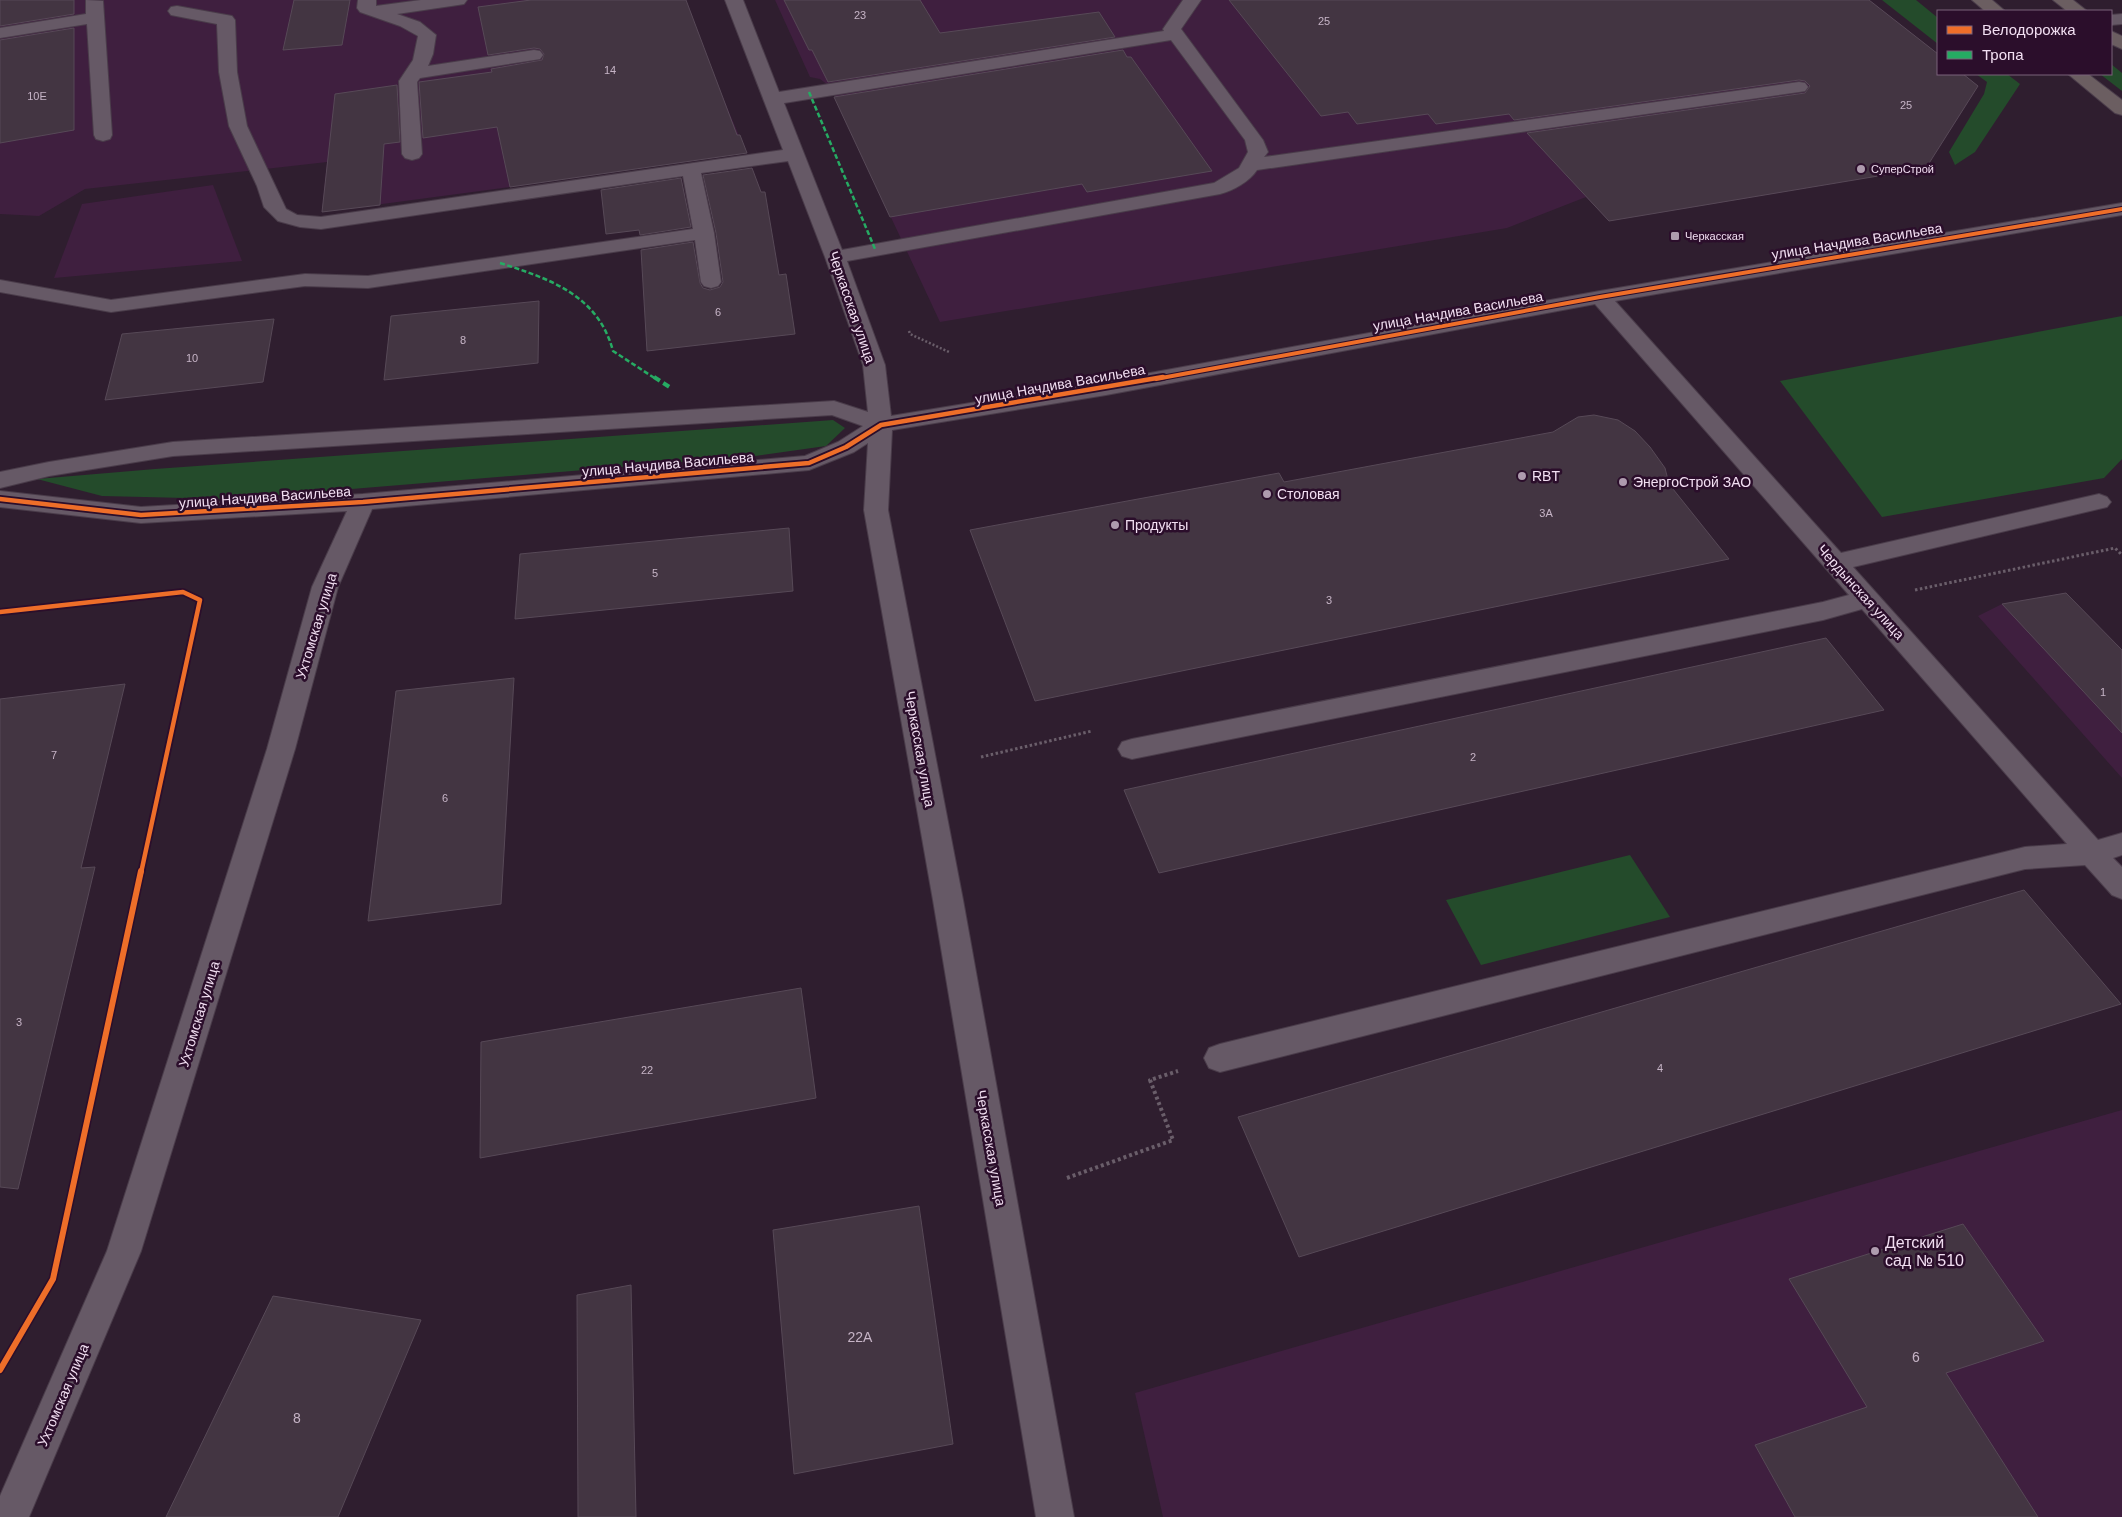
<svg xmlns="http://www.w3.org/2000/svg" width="2122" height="1517" font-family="Arial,sans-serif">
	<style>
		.built { fill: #3f1f3f }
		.green { fill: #244b2b }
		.building { fill: #433542; stroke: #574957 }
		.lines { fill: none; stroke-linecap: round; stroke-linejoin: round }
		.minor-casing { stroke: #4a3c4a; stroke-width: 2 }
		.major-casing { stroke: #4a3c4a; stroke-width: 2 }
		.path-far2 { stroke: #6a5e6a; stroke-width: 2.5; stroke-dasharray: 2 2; stroke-linecap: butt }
		.path-far1 { stroke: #6a5e6a; stroke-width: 3; stroke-dasharray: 2.5 2.5; stroke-linecap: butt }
		.path { stroke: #6a5e6a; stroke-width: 4; stroke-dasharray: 3 3; stroke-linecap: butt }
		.minor { fill: #665966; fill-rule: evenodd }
		.major { fill: #6b5e61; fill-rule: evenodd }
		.quiet-far1 { stroke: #26ab63; stroke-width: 2.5; stroke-dasharray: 5 2.5; stroke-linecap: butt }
		.quiet { stroke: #26ab63; stroke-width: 4; stroke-dasharray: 7 4; stroke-linecap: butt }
		.cycleway-far2-casing { stroke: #2b0e2b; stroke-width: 6 }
		.cycleway-far1-casing { stroke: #2b0e2b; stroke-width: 8 }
		.cycleway-casing { stroke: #2b0e2b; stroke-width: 9 }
		.cycleway-far2 { stroke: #ee6e29; stroke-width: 4 }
		.cycleway-far1 { stroke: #ee6e29; stroke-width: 4.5 }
		.cycleway { stroke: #ee6e29; stroke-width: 6 }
		.poi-dot { fill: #ae9bae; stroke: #2b0e2b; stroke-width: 2 }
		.labels { text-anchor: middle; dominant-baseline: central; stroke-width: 5; stroke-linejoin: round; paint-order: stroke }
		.number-label { font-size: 11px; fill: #c6b4c6 }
		.far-poi-label { font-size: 11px; fill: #f2dff2; stroke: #2b0e2b; text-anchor: start }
		.street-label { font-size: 14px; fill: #f2dff2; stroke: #2b0e2b }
		.poi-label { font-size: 14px; fill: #f2dff2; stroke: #2b0e2b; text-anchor: start }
		.near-number-label { font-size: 14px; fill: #c6b4c6 }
		.near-poi-label { font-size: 16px; fill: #f2dff2; stroke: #2b0e2b; text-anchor: start }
	</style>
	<rect width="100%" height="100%" fill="#2f1e2f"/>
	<g class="built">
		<polygon points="0,0 686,0 721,93 745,150 510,187 322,212 327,162 85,189 39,216 0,214"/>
		<polygon points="775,0 1869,0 1938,54 1938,74 1963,74 1978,86 1926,168 1609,221 1586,197 1507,228 940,322 837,102 832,88 820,79 810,77"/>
		<polygon points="213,185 242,261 54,278 82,204"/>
		<polygon points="2066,593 2122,650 2122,778 1978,616 2002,604"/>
		<polygon points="2122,1110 2122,1517 1163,1517 1135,1393"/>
	</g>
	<g class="green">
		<polygon points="1882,0 1916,0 1938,18 1938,44"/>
		<polygon points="2111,64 2122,73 2122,91 2100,74 2111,74"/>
		<polygon points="1976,74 2007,74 2020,84 1975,152 1955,165 1949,152 1984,94 1987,82"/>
		<polygon points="2122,316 2122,459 2104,478 1882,517 1780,381"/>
		<polygon points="833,420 845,428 826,446 755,456 229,499 102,496 37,479 155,469"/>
		<polygon points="1630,855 1670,917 1481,965 1446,900"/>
	</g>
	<g class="building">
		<polygon points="0,0 74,0 74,14 0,26"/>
		<polygon points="294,0 350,0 342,45 283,50"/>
		<polygon points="531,0 686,0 737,135 740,135 747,153 510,187 497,127 423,138 419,82 492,72 491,69 542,60 544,54 540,49 534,48 488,55 478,7"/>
		<polygon points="784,0 920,0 940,33 1099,12 1115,37 828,82 812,50 809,50"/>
		<polygon points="1229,0 1869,0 1938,54 1938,74 1963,74 1978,86 1926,168 1609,221 1527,133 1805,93 1810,86 1805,81 1799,80 1514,120 1509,114 1436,124 1428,114 1357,124 1348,112 1321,116"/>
		<polygon points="74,28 74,130 0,143 0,40"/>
		<polygon points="1123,50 1127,57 1131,57 1212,171 1087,192 1082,184 890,217 834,97"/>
		<polygon points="397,85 400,142 384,144 380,205 322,212 335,94"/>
		<polygon points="752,168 761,192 765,192 779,275 786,274 795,334 647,351 641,250 693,242 700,283 703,288 710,290 720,287 723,282 716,233 703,175"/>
		<polygon points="681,178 691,227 640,235 639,230 606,234 601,190"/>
		<polygon points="539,301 538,363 384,380 391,316"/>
		<polygon points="274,319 263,382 105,400 122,334"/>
		<polygon points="1594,415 1618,420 1635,431 1650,447 1665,468 1669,484 1729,559 1035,701 970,530 1279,473 1284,482 1553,432 1578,417"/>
		<polygon points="789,528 793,591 515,619 520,554"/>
		<polygon points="2066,593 2122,650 2122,733 2002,604"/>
		<polygon points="1826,638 1884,710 1159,873 1124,790"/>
		<polygon points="514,678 501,904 368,921 396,691"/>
		<polygon points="125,684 81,868 95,867 18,1189 0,1187 0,699"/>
		<polygon points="2024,890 2121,1004 1299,1257 1238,1117"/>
		<polygon points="801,988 816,1098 480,1158 481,1042"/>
		<polygon points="919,1206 953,1444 794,1474 773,1230"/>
		<polygon points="1963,1224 2044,1341 1946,1373 2038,1517 1795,1517 1755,1445 1867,1407 1789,1279"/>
		<polygon points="631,1285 636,1517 578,1517 577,1295"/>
		<polygon points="273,1296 421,1320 338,1517 166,1517"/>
	</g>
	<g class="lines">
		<defs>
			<g id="minor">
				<polygon points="86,0 103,1 112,135 110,139 103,141 96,139 94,135 87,24 0,38 0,28 86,14"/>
				<polygon points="358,0 376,0 376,6 421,0 467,0 464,4 458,5 397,14 420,22 436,35 433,54 428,66 534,50 540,51 543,55 540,59 534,60 420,78 417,82 422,154 419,158 412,160 405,158 402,154 399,81 413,60 418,36 400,26 360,12 357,8"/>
				<path d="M725 0H743L779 92 1164 31 1163 29 1183 0H1201L1181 29 1263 140 1268 152 1264 157 1799 82 1805 83 1808 87 1805 91 1799 92 1257 170C1250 181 1233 191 1220 194L847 261 885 365 891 416 1106 381 1600 291 2122 203V215L1615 301 1841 553 2099 494 2107 497 2111 502 2107 507 1853 567 2098 840 2122 833V855L2113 858 2122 867V899L2112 895 2085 865 2025 869 1220 1072 1209 1068 1204 1058 1209 1048 1220 1044 2025 847 2067 844 1862 609 1823 620 1132 759 1122 756 1118 749 1122 742 1132 739 1823 602 1849 595 1595 304 1106 395 892 430 888 510 963 900 1074 1517H1036L933 900 864 510 868 443 854 452 809 470 372 509 338 587 295 749 141 1251 29 1517H0V1496L107 1251 267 749 312 587 347 511 141 523 0 507V491L141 507 363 494 805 456 838 442 863 426 832 415 173 456 49 476 0 488V472L49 462 173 442 834 401 868 412 863 365 825 257 788 161 701 173 714 233 721 282 718 286 711 288 704 286 701 282 695 240 368 288 305 286 111 312 0 292V280L111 300 305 274 368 276 693 229 683 176 321 229 300 227 278 221 264 207 257 186 229 126 219 72 217 24 171 15 168 11 171 7 177 6 232 16 235 20 237 72 247 126 286 209 297 215 321 217 783 150ZM1171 40 1245 140 1248 152 1239 168 1214 183 842 250 784 103Z"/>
				<polygon points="2122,14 2122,24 2111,25 2111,15"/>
			</g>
			<g id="major">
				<polygon points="1972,0 1992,0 2005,11 1985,11"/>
				<polygon points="2053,0 2073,0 2087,11 2067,11"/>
				<polygon points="2111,31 2122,36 2122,49 2111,44"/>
				<polygon points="2068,74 2088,74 2122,100 2122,115 2115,113"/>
			</g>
		</defs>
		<use href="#minor" class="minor-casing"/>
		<use href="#major" class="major-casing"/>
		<polyline class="path-far2" points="909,331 910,334 949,352"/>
		<g class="path-far1">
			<polyline points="1915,590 2115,548 2122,555"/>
			<polyline points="981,757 1092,731"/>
		</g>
		<polyline class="path" points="1067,1178 1173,1140 1150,1080 1178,1071"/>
		<use href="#minor" class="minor"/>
		<use href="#major" class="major"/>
		<g class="quiet-far1">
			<polyline points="809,92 875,249"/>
			<path d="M500 263C550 279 598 295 613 351L656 379"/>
		</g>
		<polyline class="quiet" points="654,377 671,388"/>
		<defs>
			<polyline id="cycleway-far2" points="1156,379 1600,297 2122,209"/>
			<g id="cycleway-far1">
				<polyline points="0,499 141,515 363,502 809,463 846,447 881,425 1163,377"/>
				<polyline points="0,612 183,592 200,600 141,873"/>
			</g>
			<polyline id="cycleway" points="0,1370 53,1279 141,871"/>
		</defs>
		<use href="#cycleway-far2" class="cycleway-far2-casing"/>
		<use href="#cycleway-far1" class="cycleway-far1-casing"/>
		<use href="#cycleway" class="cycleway-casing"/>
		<use href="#cycleway-far2" class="cycleway-far2"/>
		<use href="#cycleway-far1" class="cycleway-far1"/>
		<use href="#cycleway" class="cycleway"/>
	</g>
	<g class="poi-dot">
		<circle cx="1861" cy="169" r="5"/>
		<rect x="1670" y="231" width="10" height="10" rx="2.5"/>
		<circle cx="1522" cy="476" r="5"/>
		<circle cx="1623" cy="482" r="5"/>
		<circle cx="1267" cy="494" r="5"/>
		<circle cx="1115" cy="525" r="5"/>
		<circle cx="1875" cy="1251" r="5"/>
	</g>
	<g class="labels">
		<g class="number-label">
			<text x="860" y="15">23</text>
			<text x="1324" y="21">25</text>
			<text x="610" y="70">14</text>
			<text x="37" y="96">10Е</text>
			<text x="1906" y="105">25</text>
			<text x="718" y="312">6</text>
			<text x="463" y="340">8</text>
			<text x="192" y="358">10</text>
			<text x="1546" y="513">3А</text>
			<text x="655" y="573">5</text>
			<text x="1329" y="600">3</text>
			<text x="2103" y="692">1</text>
			<text x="54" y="755">7</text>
			<text x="1473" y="757">2</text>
			<text x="445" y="798">6</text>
			<text x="19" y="1022">3</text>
			<text x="1660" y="1068">4</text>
			<text x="647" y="1070">22</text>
		</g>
		<g class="far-poi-label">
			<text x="1871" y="169">СуперСтрой</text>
			<text x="1685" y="236">Черкасская</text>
		</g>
		<g class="street-label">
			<text transform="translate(1857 241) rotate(-9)">улица Начдива Васильева</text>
			<text transform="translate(852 307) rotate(71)">Черкасская улица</text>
			<text transform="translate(1458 311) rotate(-10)">улица Начдива Васильева</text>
			<text transform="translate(1060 384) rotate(-10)">улица Начдива Васильева</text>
			<text transform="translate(668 464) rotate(-5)">улица Начдива Васильева</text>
			<text transform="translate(265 497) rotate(-4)">улица Начдива Васильева</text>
			<text transform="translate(1861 592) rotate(48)">Чердынская улица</text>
			<text transform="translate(316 626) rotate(-73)">Ухтомская улица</text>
			<text transform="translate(920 749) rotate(80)">Черкасская улица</text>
			<text transform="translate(199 1014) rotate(-73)">Ухтомская улица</text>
			<text transform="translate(991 1148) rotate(80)">Черкасская улица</text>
			<text transform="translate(63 1395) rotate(-67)">Ухтомская улица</text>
		</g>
		<g class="poi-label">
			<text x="1532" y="476">RBT</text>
			<text x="1633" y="482">ЭнергоСтрой ЗАО</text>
			<text x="1277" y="494">Столовая</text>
			<text x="1125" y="525">Продукты</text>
		</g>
		<g class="near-number-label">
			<text x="860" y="1337">22А</text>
			<text x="1916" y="1357">6</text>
			<text x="297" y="1418">8</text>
		</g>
		<g class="near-poi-label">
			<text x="1885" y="1242">Детский<tspan x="1885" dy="18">сад № 510</tspan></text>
		</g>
	</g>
	<rect x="1937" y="10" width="175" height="65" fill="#2b0e2b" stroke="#7b627b"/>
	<rect x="1947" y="26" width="25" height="8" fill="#ee6e29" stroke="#7b627b"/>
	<text x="1982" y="35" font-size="15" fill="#f2dff2">Велодорожка</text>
	<rect x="1947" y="51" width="25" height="8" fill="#26ab63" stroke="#7b627b"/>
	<text x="1982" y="60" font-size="15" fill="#f2dff2">Тропа</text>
</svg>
